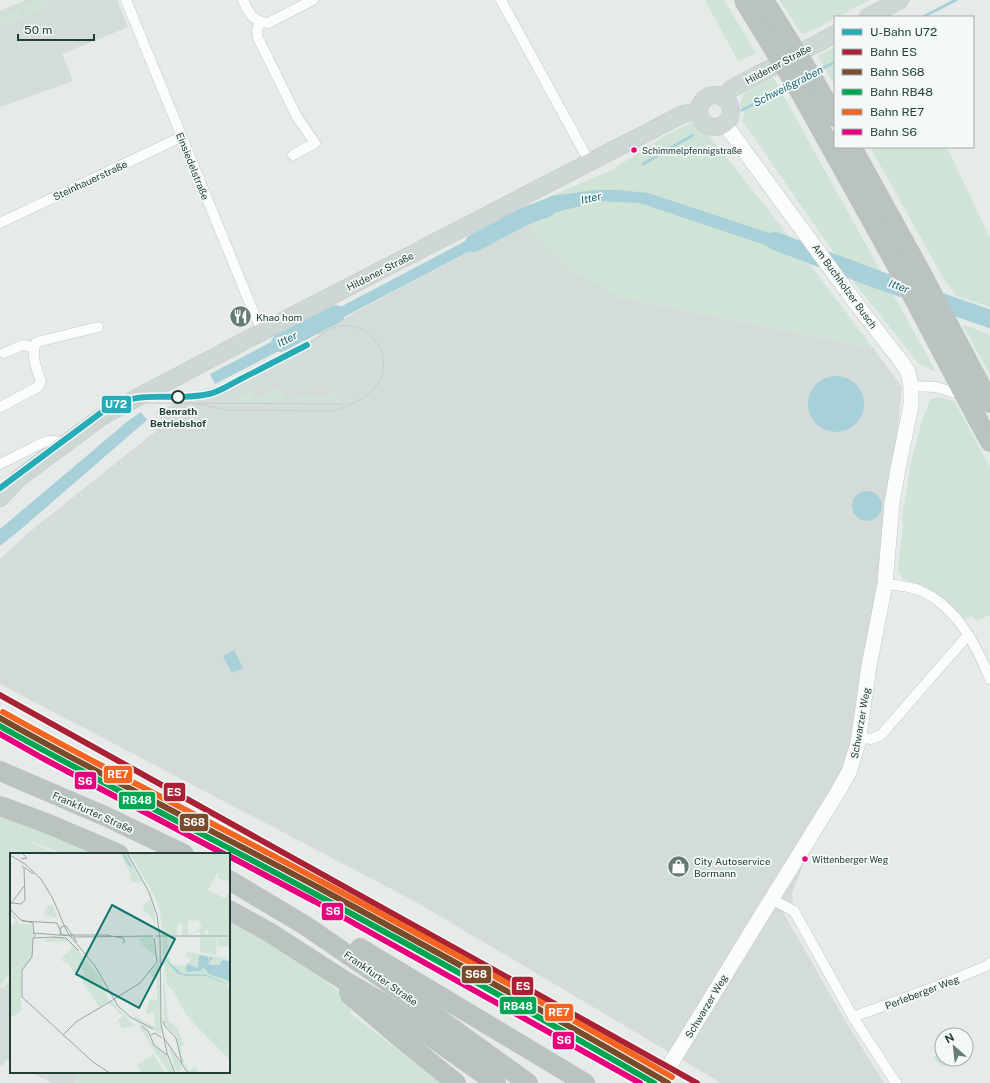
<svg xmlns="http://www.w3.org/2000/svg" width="990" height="1083" font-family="'Public Sans',sans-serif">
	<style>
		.built { fill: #d4dcd9 }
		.green { fill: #cfe4d6 }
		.water { fill: #a7d0d8 }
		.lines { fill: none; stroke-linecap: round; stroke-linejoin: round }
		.stream { stroke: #a7d0d8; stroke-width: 3 }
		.river { stroke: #a7d0d8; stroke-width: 18 }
		.street-casing { stroke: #c3c8c6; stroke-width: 11 }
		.secondary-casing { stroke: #c1c9c6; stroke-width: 16 }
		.primary-casing { stroke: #c2cac8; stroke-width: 18 }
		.highway-casing { stroke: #c2cac8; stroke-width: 20 }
		.street { stroke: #fbfcfc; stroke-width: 10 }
		.secondary { stroke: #fbfcfc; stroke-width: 15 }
		.primary { stroke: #ced7d5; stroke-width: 17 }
		.highway { stroke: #bbc3c1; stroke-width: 19 }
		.tram { stroke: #c8ccca; stroke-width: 1 }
		.highway-bridge-casing { stroke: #c2cac8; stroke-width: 20; stroke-linecap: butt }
		.highway-bridge { stroke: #bbc3c1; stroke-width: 19 }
		.rail-1-casing { stroke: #f4f9f7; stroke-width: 9 }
		.rail-2-casing { stroke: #f4f9f7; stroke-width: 9 }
		.rail-3-casing { stroke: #f4f9f7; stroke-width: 9 }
		.rail-4-casing { stroke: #f4f9f7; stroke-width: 9 }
		.rail-5-casing { stroke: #f4f9f7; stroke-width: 9 }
		.rail-1 { stroke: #aa2135; stroke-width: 6 }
		.rail-2 { stroke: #7a4b2a; stroke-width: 6 }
		.rail-3 { stroke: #00a651; stroke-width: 6 }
		.rail-4 { stroke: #f26522; stroke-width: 6 }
		.rail-5 { stroke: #e6007e; stroke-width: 6 }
		.metro-1-casing { stroke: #f4f9f7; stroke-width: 9 }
		.metro-1 { stroke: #25acb7; stroke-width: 6 }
		.bus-dot { fill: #e5007d; stroke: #f4f9f7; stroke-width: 1.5 }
		.stop-dot { fill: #f4f9f7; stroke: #233e38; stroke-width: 2 }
		.labels { text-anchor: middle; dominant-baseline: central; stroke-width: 3.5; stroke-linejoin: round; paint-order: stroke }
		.bus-label { font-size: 9px; fill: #233e38; stroke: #f4f9f7; text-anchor: start }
		.street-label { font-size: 10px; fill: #233e38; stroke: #f4f9f7 }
		.poi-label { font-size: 10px; fill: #233e38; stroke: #f4f9f7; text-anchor: start }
		.stop-label { font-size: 10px; font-weight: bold; fill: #233e38; stroke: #f4f9f7 }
		.water-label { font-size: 11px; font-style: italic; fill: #1d687a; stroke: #f4f9f7 }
		.inset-river { fill: none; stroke: #a7d0d8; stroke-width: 2 }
		.inset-road { fill: none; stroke: #98a6a2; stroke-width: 1 }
		.view { fill: #0f766e; fill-opacity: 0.15; stroke: #0f766e; stroke-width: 2 }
		.inset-edge { fill: none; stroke: #233e38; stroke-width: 2 }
		.line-badge { stroke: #f4f9f7; stroke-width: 1.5 }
		.badge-label { font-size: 11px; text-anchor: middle; font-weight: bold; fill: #fff }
	</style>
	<rect width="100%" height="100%" fill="#e6ebe9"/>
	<g class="built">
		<polygon points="26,0 117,0 128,27 62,54 73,81 0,107 0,11"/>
		<polygon points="527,220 536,237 618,297 873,348 902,387 881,585 861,681 848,753 792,893 793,901 784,914 846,1022 884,1083 721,1083 416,902 0,684 0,559 27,534 156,431 161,421 157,412 202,390 225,384 319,336 318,332 499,236"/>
		<polygon points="0,987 11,993 11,1061 7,1059 2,1067 0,1065"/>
		<polygon points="31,1072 80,1072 74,1083 52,1083"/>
	</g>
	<g class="green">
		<polygon points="38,0 45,0 48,7 26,16 22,7"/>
		<polygon points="705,0 724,0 756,53 738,61"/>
		<polygon points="779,0 869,0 838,17 835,17 835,18 818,28 802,34"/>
		<polygon points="19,8 23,18 4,26 0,16"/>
		<polygon points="835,47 835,86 818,56"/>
		<polygon points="773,77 884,277 841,263 741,119 745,114 740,104 743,94"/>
		<polygon points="695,122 700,124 784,230 873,348 618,297 572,270 536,237 527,220 526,210 551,196 610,171 665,136 679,128"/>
		<polygon points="870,147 947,147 990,238 990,307 956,296 944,279"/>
		<polygon points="849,276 889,287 936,372 919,364"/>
		<polygon points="962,324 990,335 990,375"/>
		<polygon points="279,388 285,398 291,396 294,401 309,393 312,400 319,396 320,400 335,392 340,401 331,401 233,402 232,401 251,391 256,400"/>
		<path d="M940 397 955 402 990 468V615L976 621 973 617 970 616 963 621C954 607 941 595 925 588 918 584 909 582 902 578L898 569 903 525 902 521 903 508 904 505 912 458 922 421 929 402 932 399Z"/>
		<polygon points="0,815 100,854 63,854 33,842 32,843 57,854 11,854 11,970 0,987"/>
		<path d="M229 918C272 943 312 970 351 1001L350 1013 441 1083H74L80 1072H229Z"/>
		<polygon points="11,977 11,993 3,989"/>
		<polygon points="942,1047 942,1059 960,1059 958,1061 944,1067 933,1059"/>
	</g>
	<g class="water">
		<polygon points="596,190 618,190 648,193 791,240 806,259 640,203 599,201 527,220 522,211 551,196"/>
		<polygon points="494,226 499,236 317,331 312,322"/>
		<polygon points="841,263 884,277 889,287 849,276"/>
		<polygon points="956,301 990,312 990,325 963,316"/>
		<polygon points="300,327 306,337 215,384 210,374"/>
		<circle cx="836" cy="404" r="28"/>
		<polygon points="141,412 147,420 20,530 0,546 0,529 128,421"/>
		<circle cx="867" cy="506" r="15"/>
		<polygon points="234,650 243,668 232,673 223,656"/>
	</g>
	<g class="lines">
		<g class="stream">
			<polyline points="923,17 956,0"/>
			<polyline points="815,72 835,62"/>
			<polyline points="742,110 789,86"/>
			<polyline points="643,164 693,135"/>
		</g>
		<g class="river">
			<polyline points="775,241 876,279 990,319"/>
			<polyline points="474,243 525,216 547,208"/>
			<polyline points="280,343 336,314"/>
		</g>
		<defs>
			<g id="street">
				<polyline points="126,0 255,316 263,331"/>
				<path d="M243 0C248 12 253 22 268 23L313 0"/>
				<polyline points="501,0 590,163"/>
				<polyline points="260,22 257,31 258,38 297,117 315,143 293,155"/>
				<polyline points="0,223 181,137"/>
				<polyline points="4,353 23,345 34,347"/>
				<polyline points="911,386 936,387 966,396"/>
				<path d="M0 407 38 387 41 381C37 370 30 355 36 343L41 341 98 327"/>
				<polyline points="0,464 42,443 48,441 67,442"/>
				<path d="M885 584C897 585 910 586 921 591 957 607 976 645 990 679"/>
				<polyline points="859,737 871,739 881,735 968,635"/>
				<polyline points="771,899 794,911 853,1017 896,1083"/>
				<polyline points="853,1017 935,987 986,966 990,963"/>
			</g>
			<polyline id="secondary" points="659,1083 750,934 836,795 849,772 858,743 869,666 885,584 892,503 898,469 911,405 911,386 908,372 903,364 858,306 724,123"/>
			<g id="primary">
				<polyline points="868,17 900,0"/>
				<circle cx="715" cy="111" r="16"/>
				<polyline points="723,98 731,89 835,34"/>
				<polyline points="0,498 19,478 100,418 112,411 271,327 683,114 699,112"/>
			</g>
			<g id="highway">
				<polyline points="815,82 835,117"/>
				<polyline points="800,92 894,261"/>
				<polyline points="852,147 921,272 990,403"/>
				<polyline points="979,422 990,442"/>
				<polyline points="0,771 107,817 184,854"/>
				<polyline points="0,806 46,823 119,854"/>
				<polyline points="229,880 306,926 395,987 528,1083"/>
				<polyline points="229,910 269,932 345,981 383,1003 496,1083"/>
				<polyline points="360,948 585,1083"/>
				<polyline points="349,992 350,995 399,1037 456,1083"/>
			</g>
		</defs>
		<use href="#street" class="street-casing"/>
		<use href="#secondary" class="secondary-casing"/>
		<use href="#primary" class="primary-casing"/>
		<use href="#highway" class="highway-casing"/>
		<use href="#street" class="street"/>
		<use href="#secondary" class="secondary"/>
		<use href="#primary" class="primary"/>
		<use href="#highway" class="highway"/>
		<g class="tram">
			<path d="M193 403 227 410 333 411C341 409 348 405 355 402 364 397 372 393 377 385 397 355 367 316 333 328 323 331 316 340 307 345"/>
			<path d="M106 421C118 412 128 405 142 403L344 404"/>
		</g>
		<defs>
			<g id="highway-bridge">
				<polyline points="764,0 815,82"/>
				<polyline points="744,1 800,92"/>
				<polyline points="894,261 979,422"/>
			</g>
		</defs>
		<use href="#highway-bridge" class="highway-bridge-casing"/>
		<use href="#highway-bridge" class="highway-bridge"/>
		<defs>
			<polyline id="rail-1" points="0,695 697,1083"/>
			<path id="rail-2" d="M0 718C105 778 214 831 321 889 437 952 553 1016 668 1083"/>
			<path id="rail-3" d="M0 726C104 785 212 838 317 895 430 956 543 1019 654 1083"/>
			<path id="rail-4" d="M3 712C109 772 218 825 324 883 441 946 557 1010 672 1077"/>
			<g id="rail-5">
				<polyline points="0,734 44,759 224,854"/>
				<polyline points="229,856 314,901 640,1083"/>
			</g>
		</defs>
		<use href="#rail-1" class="rail-1-casing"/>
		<use href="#rail-2" class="rail-2-casing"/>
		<use href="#rail-3" class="rail-3-casing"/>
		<use href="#rail-4" class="rail-4-casing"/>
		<use href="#rail-5" class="rail-5-casing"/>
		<use href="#rail-1" class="rail-1"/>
		<use href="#rail-2" class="rail-2"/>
		<use href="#rail-3" class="rail-3"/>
		<use href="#rail-4" class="rail-4"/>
		<use href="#rail-5" class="rail-5"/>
		<defs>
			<path id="metro-1" d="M0 488 102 412C142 386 168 403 209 394 219 392 229 385 239 380 262 368 284 357 307 345"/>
		</defs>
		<use href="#metro-1" class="metro-1-casing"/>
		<use href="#metro-1" class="metro-1"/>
	</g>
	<defs>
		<symbol id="restaurant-disc" viewBox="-11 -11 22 22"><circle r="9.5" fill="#677b76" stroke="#f4f9f7"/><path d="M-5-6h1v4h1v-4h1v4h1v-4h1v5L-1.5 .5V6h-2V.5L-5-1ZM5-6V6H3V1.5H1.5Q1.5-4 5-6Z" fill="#fff"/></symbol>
		<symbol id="shop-disc" viewBox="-11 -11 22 22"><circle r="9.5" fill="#677b76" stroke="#f4f9f7"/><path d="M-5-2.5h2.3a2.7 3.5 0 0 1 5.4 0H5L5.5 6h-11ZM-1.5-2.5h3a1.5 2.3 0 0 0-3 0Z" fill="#fff"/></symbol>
	</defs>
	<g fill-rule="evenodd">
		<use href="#restaurant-disc" x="228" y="304" width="25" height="25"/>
		<use href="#shop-disc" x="666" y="854" width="25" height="25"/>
	</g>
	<g class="bus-dot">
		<circle cx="634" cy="150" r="3.5"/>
		<circle cx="805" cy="859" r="3.5"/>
	</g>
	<circle class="stop-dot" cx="178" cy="397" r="6"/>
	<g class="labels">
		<g class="bus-label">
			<text x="642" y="150">Schimmelpfennigstraße</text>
			<text x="812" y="859">Wittenberger Weg</text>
		</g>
		<g class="street-label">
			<text transform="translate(778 64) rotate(-28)">Hildener Straße</text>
			<text transform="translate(193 166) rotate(68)">Einsiedelstraße</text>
			<text transform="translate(90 180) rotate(-25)">Steinhauerstraße</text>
			<text transform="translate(380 271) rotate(-27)">Hildener Straße</text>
			<text transform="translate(845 286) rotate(54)">Am Buchholzer Busch</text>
			<text transform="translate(860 723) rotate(-80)">Schwarzer Weg</text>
			<text transform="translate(93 812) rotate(24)">Frankfurter Straße</text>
			<text transform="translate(381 978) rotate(35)">Frankfurter Straße</text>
			<text transform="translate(922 992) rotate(-21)">Perleberger Weg</text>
			<text transform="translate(706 1006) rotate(-59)">Schwarzer Weg</text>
		</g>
		<g class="poi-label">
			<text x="256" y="317">Khao hom</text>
			<text x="694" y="861">City Autoservice<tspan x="694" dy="12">Bormann</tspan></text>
		</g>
		<g class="stop-label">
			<text x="178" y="411">Benrath<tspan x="178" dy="12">Betriebshof</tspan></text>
		</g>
		<g class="water-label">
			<text transform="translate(788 86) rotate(-27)">Schweißgraben</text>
			<text transform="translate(591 198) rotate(-12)">Itter</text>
			<text transform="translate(899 286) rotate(20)">Itter</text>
			<text transform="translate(287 339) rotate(-27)">Itter</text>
		</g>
	</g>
	<g transform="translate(10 853)">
		<rect width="220" height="220" fill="#e6ebe9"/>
		<path d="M110 0H116L132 29 123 30 119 25 121 23ZM119 0H220V29L208 25V19L198 37 214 45 220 39V82H198L197 76 195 77V82H190V79H185L192 73 188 67 178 68V82H172V71L167 72V82L152 81 150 59 144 42ZM133 30 144 55 146 72 138 60 133 59 135 57 132 53 140 47ZM43 52 47 64 48 68 46 65 34 62 37 53ZM0 57 8 67 7 70 22 72 23 82 22 104 11 119V158L0 165V74L6 69ZM142 83 146 104 132 92 128 85ZM153 83 158 84 157 103 160 105 161 111 174 113 182 106 175 103 177 99 220 106 211 107 208 112H201L198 110 204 107 198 109V104L189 103 188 115 178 111 175 115 180 119H188L193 114 199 121 220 128 216 134 220 135V207L176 162 164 139 157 132 153 105 159 110 153 103ZM190 84H207L206 102 190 99ZM220 84V94L208 93V85ZM42 85H55L62 91 75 105 90 125 99 148 89 154 70 124 75 121 71 115 65 114 67 117 64 120 57 107 59 112 51 107H56L51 105 61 96V92L58 88 35 89V86ZM149 109 151 181 124 166 125 163 145 174 144 161 142 157 139 161 136 160 140 146 147 147V126L143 124 140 119ZM153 114 158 167 168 176 174 192 171 193V202L179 218 186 213 188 220H179L170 204 167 184 154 169ZM102 148 112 160 125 173 112 175 109 169 105 171 112 163 102 152 100 153 98 150ZM128 172 135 176 140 187 156 202 164 220H159ZM158 192 173 215 169 217 170 220 166 217ZM143 201 155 220H132L127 212Z" fill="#cfe4d6"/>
		<path d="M189 102 198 104V109L200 104 203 105 198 110 201 112H209L212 107 220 108V128L199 121 193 114 190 118 177 119 175 115 178 111 188 115ZM153 104 172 121 197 122 220 133 196 123H176L168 121Z" fill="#a7d0d8"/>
		<path class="inset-river" d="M113 0 121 14"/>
		<path class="inset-road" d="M117 0 139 39 147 62 150 85 151 171 157 200 165 220M0 2 15 11 31 26 43 46 57 79 85 113 108 153 120 164 143 176M11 6 17 5 12 0M12 13 24 21M2 50 11 51 15 47 14 15M0 52 14 33M0 56 11 67 23 70 24 82M0 56 12 68 47 70 52 82H96L113 85 115 88 112 90M23 80 62 83M26 82 23 85 22 104 12 117V144L83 209 100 220M50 82 51 74 56 73 67 89M145 83H220M44 84 56 85 69 98M63 84 143 83M24 85 45 84M101 148 130 130 147 109 144 85M153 168 155 173 166 185 172 210M131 172 138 178 144 192 157 202M53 182 66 169 101 148M141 182 145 180 152 185M154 185 178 220"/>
		<path class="view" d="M102 52 165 86 129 155 66 121Z"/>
		<rect width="220" height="220" class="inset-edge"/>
	</g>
	<g class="line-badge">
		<rect x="101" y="395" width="31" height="19" rx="4" fill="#25acb7"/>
		<rect x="103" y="765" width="30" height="19" rx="4" fill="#f26522"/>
		<rect x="74" y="771" width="23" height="19" rx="4" fill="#e6007e"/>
		<rect x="163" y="782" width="23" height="20" rx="4" fill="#aa2135"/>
		<rect x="118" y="791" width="38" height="19" rx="4" fill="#00a651"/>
		<rect x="179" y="813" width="30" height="19" rx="4" fill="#7a4b2a"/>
		<rect x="321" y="902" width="23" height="19" rx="4" fill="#e6007e"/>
		<rect x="461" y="965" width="31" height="19" rx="4" fill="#7a4b2a"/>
		<rect x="511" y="976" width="23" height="20" rx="4" fill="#aa2135"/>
		<rect x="499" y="996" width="38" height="19" rx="4" fill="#00a651"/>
		<rect x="544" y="1003" width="30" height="19" rx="4" fill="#f26522"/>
		<rect x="552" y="1031" width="23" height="19" rx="4" fill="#e6007e"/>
	</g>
	<g class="badge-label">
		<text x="116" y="408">U72</text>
		<text x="118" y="778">RE7</text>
		<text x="85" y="785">S6</text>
		<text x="174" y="796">ES</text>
		<text x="137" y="804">RB48</text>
		<text x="194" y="826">S68</text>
		<text x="333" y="915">S6</text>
		<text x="476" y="978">S68</text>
		<text x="523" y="990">ES</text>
		<text x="518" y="1010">RB48</text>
		<text x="559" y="1016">RE7</text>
		<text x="564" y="1044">S6</text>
	</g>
	<rect x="834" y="16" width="140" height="132" fill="#f4f9f7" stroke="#a0aeab"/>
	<rect x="842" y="29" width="20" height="6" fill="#25acb7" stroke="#a0aeab"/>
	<text x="870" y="36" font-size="12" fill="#233e38">U-Bahn U72</text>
	<rect x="842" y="49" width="20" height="6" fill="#aa2135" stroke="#a0aeab"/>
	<text x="870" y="56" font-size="12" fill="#233e38">Bahn ES</text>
	<rect x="842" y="69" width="20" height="6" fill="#7a4b2a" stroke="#a0aeab"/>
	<text x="870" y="76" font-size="12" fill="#233e38">Bahn S68</text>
	<rect x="842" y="89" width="20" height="6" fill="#00a651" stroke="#a0aeab"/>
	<text x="870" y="96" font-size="12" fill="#233e38">Bahn RB48</text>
	<rect x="842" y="109" width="20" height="6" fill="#f26522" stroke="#a0aeab"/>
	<text x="870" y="116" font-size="12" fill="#233e38">Bahn RE7</text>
	<rect x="842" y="129" width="20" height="6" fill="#e6007e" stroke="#a0aeab"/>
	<text x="870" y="136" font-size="12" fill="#233e38">Bahn S6</text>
	<g transform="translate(954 1047) rotate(332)"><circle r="19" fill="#f4f9f7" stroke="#a0aeab"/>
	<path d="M0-3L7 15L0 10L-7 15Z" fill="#677b76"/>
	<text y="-6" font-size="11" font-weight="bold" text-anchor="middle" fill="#233e38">N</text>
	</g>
	<path d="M18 34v6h76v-6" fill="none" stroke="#233e38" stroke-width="2"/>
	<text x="24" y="34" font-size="12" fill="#233e38" stroke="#f4f9f7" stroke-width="3" paint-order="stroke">50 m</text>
</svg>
